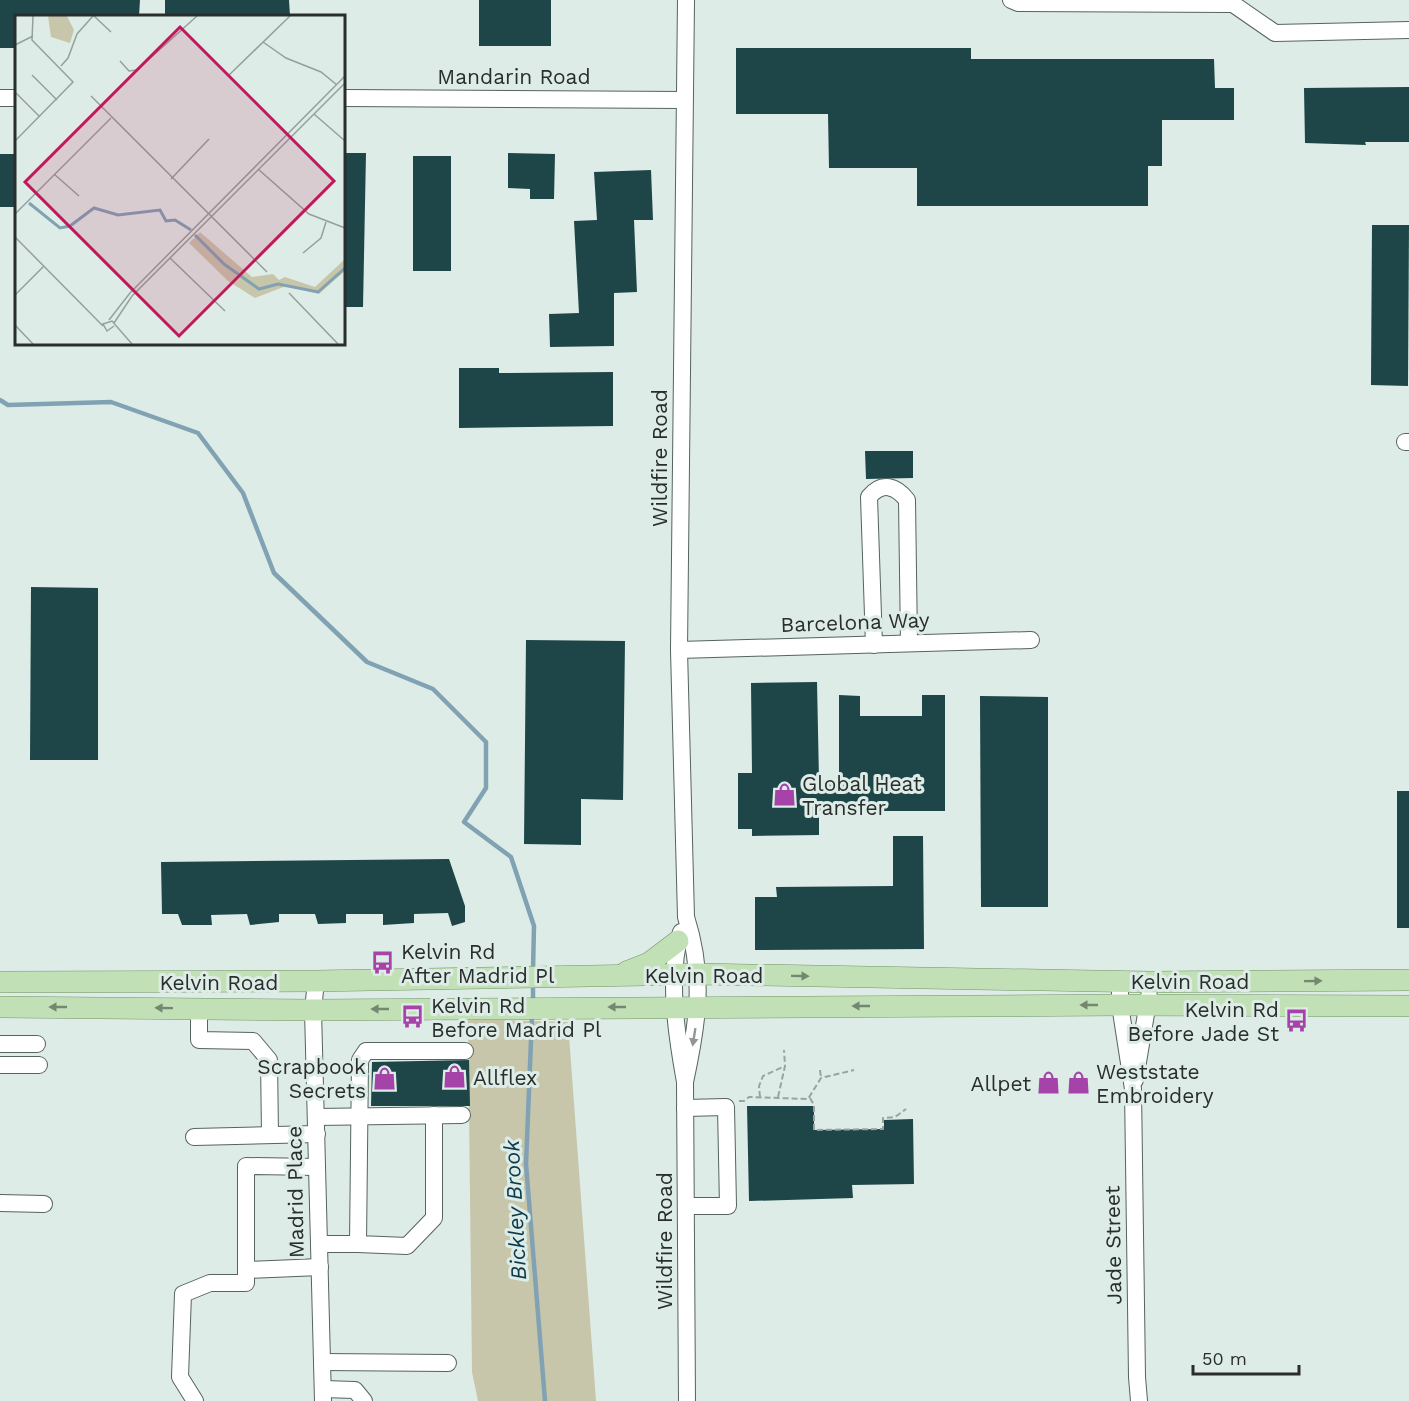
<svg xmlns="http://www.w3.org/2000/svg" width="1409" height="1401" font-family="'Work Sans',sans-serif">
	<style>
		.green { fill: #c7c6ab }
		.lines { fill: none; stroke-linecap: round; stroke-linejoin: round }
		.stream { stroke: #81a2b3; stroke-width: 4.5 }
		.building { fill: #1e4547 }
		.minor-casing { stroke: #56635e; stroke-width: 18 }
		.major-casing { stroke: #729566; stroke-width: 22 }
		.path { stroke: #99a4a0; stroke-width: 2; stroke-dasharray: 6 3; stroke-linecap: butt }
		.minor { stroke: #fff; stroke-width: 16 }
		.major { stroke: #c2e0b6; stroke-width: 21 }
		.oneway { fill: #768771 }
		.oneway2 { fill: #949696 }
		.labels { text-anchor: middle; dominant-baseline: central; stroke-width: 6; stroke-linejoin: round; paint-order: stroke }
		.street-label { font-size: 21px; fill: #292e2c; stroke: #ddece6 }
		.poi-label { font-size: 21px; fill: #292e2c; stroke: #ddece6; text-anchor: start }
		.water-label { font-size: 22px; font-style: italic; fill: #0b3a4e; stroke: #ddece6 }
		.inset-river { fill: none; stroke: #81a2b3; stroke-width: 3 }
		.inset-road { fill: none; stroke: #95a09c; stroke-width: 1.5 }
		.view { fill: #c2185b; fill-opacity: 0.15; stroke: #c2185b; stroke-width: 3 }
		.inset-edge { fill: none; stroke: #292e2c; stroke-width: 3 }
	</style>
	<rect width="100%" height="100%" fill="#ddece6"/>
	<polygon class="green" points="468,1019 568,1022 596,1401 478,1401 472,1372"/>
	<g class="lines">
		<g class="stream">
			<polyline points="0,400 8,405 111,402 198,433 243,493 274,573 367,662 433,689 486,742 486,788 464,822 511,857 534,926 533,970"/>
			<polyline points="533,1000 533,981"/>
			<polyline points="532,1016 526,1164 545,1401"/>
		</g>
	</g>
	<g class="building">
		<polygon points="0,0 140,0 139,16 16,16 16,48 0,48"/>
		<polygon points="165,0 289,0 290,16 165,16"/>
		<rect x="479" y="0" width="72" height="46"/>
		<polygon points="736,48 971,48 971,59 1214,59 1215,88 1234,88 1234,120 1162,120 1162,166 1148,166 1148,206 917,206 917,168 829,168 828,114 736,114"/>
		<polygon points="1409,87 1409,142 1365,142 1366,145 1305,143 1304,88"/>
		<polygon points="344,153 366,153 363,307 344,307"/>
		<polygon points="508,153 555,154 554,199 530,199 530,189 508,188"/>
		<rect x="0" y="154" width="16" height="53"/>
		<rect x="413" y="156" width="38" height="115"/>
		<polygon points="651,170 653,220 634,220 637,292 614,293 614,346 550,347 549,314 579,313 574,221 597,220 594,172"/>
		<polygon points="1372,225 1409,225 1408,386 1371,385"/>
		<polygon points="459,368 499,368 499,373 613,372 613,426 459,428"/>
		<polygon points="865,451 913,451 913,478 866,479"/>
		<polygon points="31,587 98,588 98,760 30,760"/>
		<polygon points="526,640 625,641 623,800 581,799 581,845 524,844"/>
		<polygon points="817,682 819,780 839,780 839,695 860,696 860,716 922,716 922,695 945,695 945,811 819,811 819,835 752,836 752,829 738,829 738,773 752,773 751,683"/>
		<polygon points="980,696 1048,697 1048,907 981,907"/>
		<rect x="1397" y="791" width="12" height="137"/>
		<polygon points="893,836 923,836 924,949 755,950 755,897 777,897 776,887 893,886"/>
		<polygon points="449,859 465,906 465,922 452,926 448,913 414,914 414,923 383,925 383,914 346,914 346,923 318,924 315,914 279,914 279,922 250,925 247,914 211,915 212,925 182,925 178,914 162,914 161,862"/>
		<polygon points="469,1060 470,1106 371,1106 372,1062"/>
		<polygon points="747,1106 814,1106 814,1130 884,1129 884,1120 913,1119 914,1184 852,1185 853,1198 749,1201"/>
	</g>
	<g class="lines">
		<defs>
			<g id="minor">
				<polyline points="1011,0 1018,3 1233,4 1275,33 1409,30"/>
				<polyline points="0,98 16,98"/>
				<polyline points="344,98 684,100"/>
				<polyline points="1405,442 1409,442"/>
				<path d="M874 645 869 497C882 481 896 486 907 500L909 643"/>
				<polyline points="679,650 1031,640"/>
				<path d="M681 932C667 976 677 1038 685 1082L687 1401"/>
				<polyline points="316,981 313,1010 323,1401"/>
				<polyline points="1120,981 1120,1005 1133,1089 1137,1377 1139,1401"/>
				<polyline points="199,1008 199,1040 253,1041 269,1060 270,1135"/>
				<polyline points="0,1044 37,1044"/>
				<polyline points="0,1065 39,1065"/>
				<polyline points="1135,1080 1149,996"/>
				<path d="M685 1082C698 1022 705 976 686 917L679 650 686 0"/>
				<polyline points="685,1108 726,1107 728,1206 686,1206"/>
				<polyline points="434,1115 434,1218 407,1246 358,1244 360,1060 366,1051 465,1051"/>
				<polyline points="316,1117 462,1115"/>
				<polyline points="194,1137 317,1134"/>
				<polyline points="0,1203 44,1204"/>
				<polyline points="319,1244 358,1244"/>
				<polyline points="246,1270 320,1267"/>
				<polyline points="322,1362 448,1363"/>
				<polyline points="323,1389 355,1390 364,1401"/>
				<polyline points="195,1401 180,1377 183,1294 210,1283 246,1283 246,1166 317,1167"/>
			</g>
			<g id="major">
				<polyline points="626,972 649,963 678,941"/>
				<polyline points="0,982 316,981 699,974 1150,982 1409,980"/>
				<polyline points="0,1007 313,1010 1120,1005 1409,1006"/>
			</g>
		</defs>
		<use href="#minor" class="minor-casing"/>
		<use href="#major" class="major-casing"/>
		<g class="path">
			<polyline points="820,1070 821,1078"/>
			<polyline points="760,1097 759,1086 763,1076 785,1066"/>
			<polyline points="778,1097 785,1066 784,1050"/>
			<polyline points="810,1098 814,1105 814,1130 883,1129 883,1118 895,1117 906,1109"/>
			<polyline points="739,1101 744,1101 749,1097 808,1099 821,1078 854,1070"/>
		</g>
		<use href="#minor" class="minor"/>
		<use href="#major" class="major"/>
	</g>
	<defs><path id="oneway-solid" d="M-6-.8H1V-3.2L6.5 0L1 3.2V.8H-6Z" transform="scale(1.5)"/></defs>
	<g class="oneway">
		<use href="#oneway-solid" transform="translate(800 976) rotate(1)"/>
		<use href="#oneway-solid" transform="translate(1313 981) rotate(-1)"/>
		<use href="#oneway-solid" transform="translate(1089 1005) rotate(180)"/>
		<use href="#oneway-solid" transform="translate(861 1006) rotate(180)"/>
		<use href="#oneway-solid" transform="translate(58 1007) rotate(-180)"/>
		<use href="#oneway-solid" transform="translate(617 1007) rotate(180)"/>
		<use href="#oneway-solid" transform="translate(164 1008) rotate(-179)"/>
		<use href="#oneway-solid" transform="translate(380 1009) rotate(180)"/>
	</g>
	<use class="oneway2" href="#oneway-solid" transform="translate(694 1037) rotate(99)"/>
	<defs>
		<symbol id="shop-bare" viewBox="-9 -9 18 18"><path d="M-5-2.5h2.3a2.7 3.5 0 0 1 5.4 0H5L5.5 6h-11ZM-1.5-2.5h3a1.5 2.3 0 0 0-3 0Z" fill="#a543a9" stroke="#ddece6" stroke-width="2.5" paint-order="stroke"/></symbol>
		<symbol id="bus-bare" viewBox="-9 -9 18 18"><path d="M-5-6H5V4H4V6H2V4H-2V6H-4V4H-5ZM-3.5-4V0h7V-4ZM-3.5 1.2v1.5H-2V1.2ZM2 1.2v1.5H3.5V1.2Z" fill="#a543a9" stroke="#ddece6" stroke-width="2.5" paint-order="stroke"/></symbol>
	</defs>
	<g fill-rule="evenodd">
		<use href="#shop-bare" x="768" y="778" width="33" height="33"/>
		<use href="#bus-bare" x="366" y="946" width="33" height="33"/>
		<use href="#bus-bare" x="396" y="1000" width="33" height="33"/>
		<use href="#bus-bare" x="1280" y="1004" width="33" height="33"/>
		<use href="#shop-bare" x="438" y="1060" width="33" height="33"/>
		<use href="#shop-bare" x="368" y="1062" width="33" height="33"/>
		<use href="#shop-bare" x="1032" y="1066" width="33" height="33"/>
		<use href="#shop-bare" x="1062" y="1066" width="33" height="33"/>
	</g>
	<g class="labels">
		<g class="street-label">
			<text x="514" y="76">Mandarin Road</text>
			<text transform="translate(659 458) rotate(-90)">Wildfire Road</text>
			<text transform="translate(855 622) rotate(-2)">Barcelona Way</text>
			<text x="704" y="975">Kelvin Road</text>
			<text x="1190" y="981">Kelvin Road</text>
			<text x="219" y="982">Kelvin Road</text>
			<text transform="translate(295 1192) rotate(-91)">Madrid Place</text>
			<text transform="translate(664 1241) rotate(-90)">Wildfire Road</text>
			<text transform="translate(1113 1245) rotate(-91)">Jade Street</text>
		</g>
		<g class="poi-label">
			<text x="802" y="783">Global Heat<tspan x="802" dy="24">Transfer</tspan></text>
			<text x="401" y="951">Kelvin Rd<tspan x="401" dy="24">After Madrid Pl</tspan></text>
			<text x="431" y="1005">Kelvin Rd<tspan x="431" dy="24">Before Madrid Pl</tspan></text>
			<text x="1279" y="1009" text-anchor="end">Kelvin Rd<tspan x="1279" dy="24">Before Jade St</tspan></text>
			<text x="366" y="1066" text-anchor="end">Scrapbook<tspan x="366" dy="24">Secrets</tspan></text>
			<text x="1096" y="1071">Weststate<tspan x="1096" dy="24">Embroidery</tspan></text>
			<text x="473" y="1077">Allflex</text>
			<text x="1031" y="1083" text-anchor="end">Allpet</text>
		</g>
		<g class="water-label">
			<text transform="translate(515 1210) rotate(-93)">Bickley Brook</text>
		</g>
	</g>
	<g transform="translate(15 15)">
		<rect width="330" height="330" fill="#ddece6"/>
		<path d="M33 1H52L59 15 55 28 36 22ZM185 217 237 262 258 259 264 265 270 262 300 272 330 244V256L304 279 271 271 240 283 213 266 174 228Z" fill="#c7c6ab"/>
		<path class="inset-river" d="M14 188 45 213 55 211 79 193 103 200 145 195 151 206 160 205 176 215M180 220 209 249 244 274 263 269 303 277 330 253"/>
		<path class="inset-road" d="M79 1 96 17M248 27 271 43 306 57 322 70M0 30 18 21M105 46 114 56 122 55 182 1M46 51 53 43 62 19 78 1M17 60 42 85M213 61 275 1M1 78 25 102M76 81 252 257M299 99 330 126M0 126 58 67 17 25 18 1M243 154 294 199 330 213M39 159 64 181M156 164 194 124M0 199 96 103M0 222 88 311M288 238 306 223 311 207M155 243 210 296M274 278 323 329M0 280 29 251M94 305 115 278 330 61M99 308 117 281 330 68M0 310 18 329M99 311 92 316 88 309 97 306 117 329"/>
		<path class="view" d="M165 12 319 166 164 321 10 167Z"/>
		<rect width="330" height="330" class="inset-edge"/>
	</g>
	<path d="M1193 1365v9h106v-9" fill="none" stroke="#292e2c" stroke-width="3"/>
	<text x="1202" y="1365" font-size="18" fill="#292e2c" stroke="#ddece6" stroke-width="4.5" paint-order="stroke">50 m</text>
</svg>
